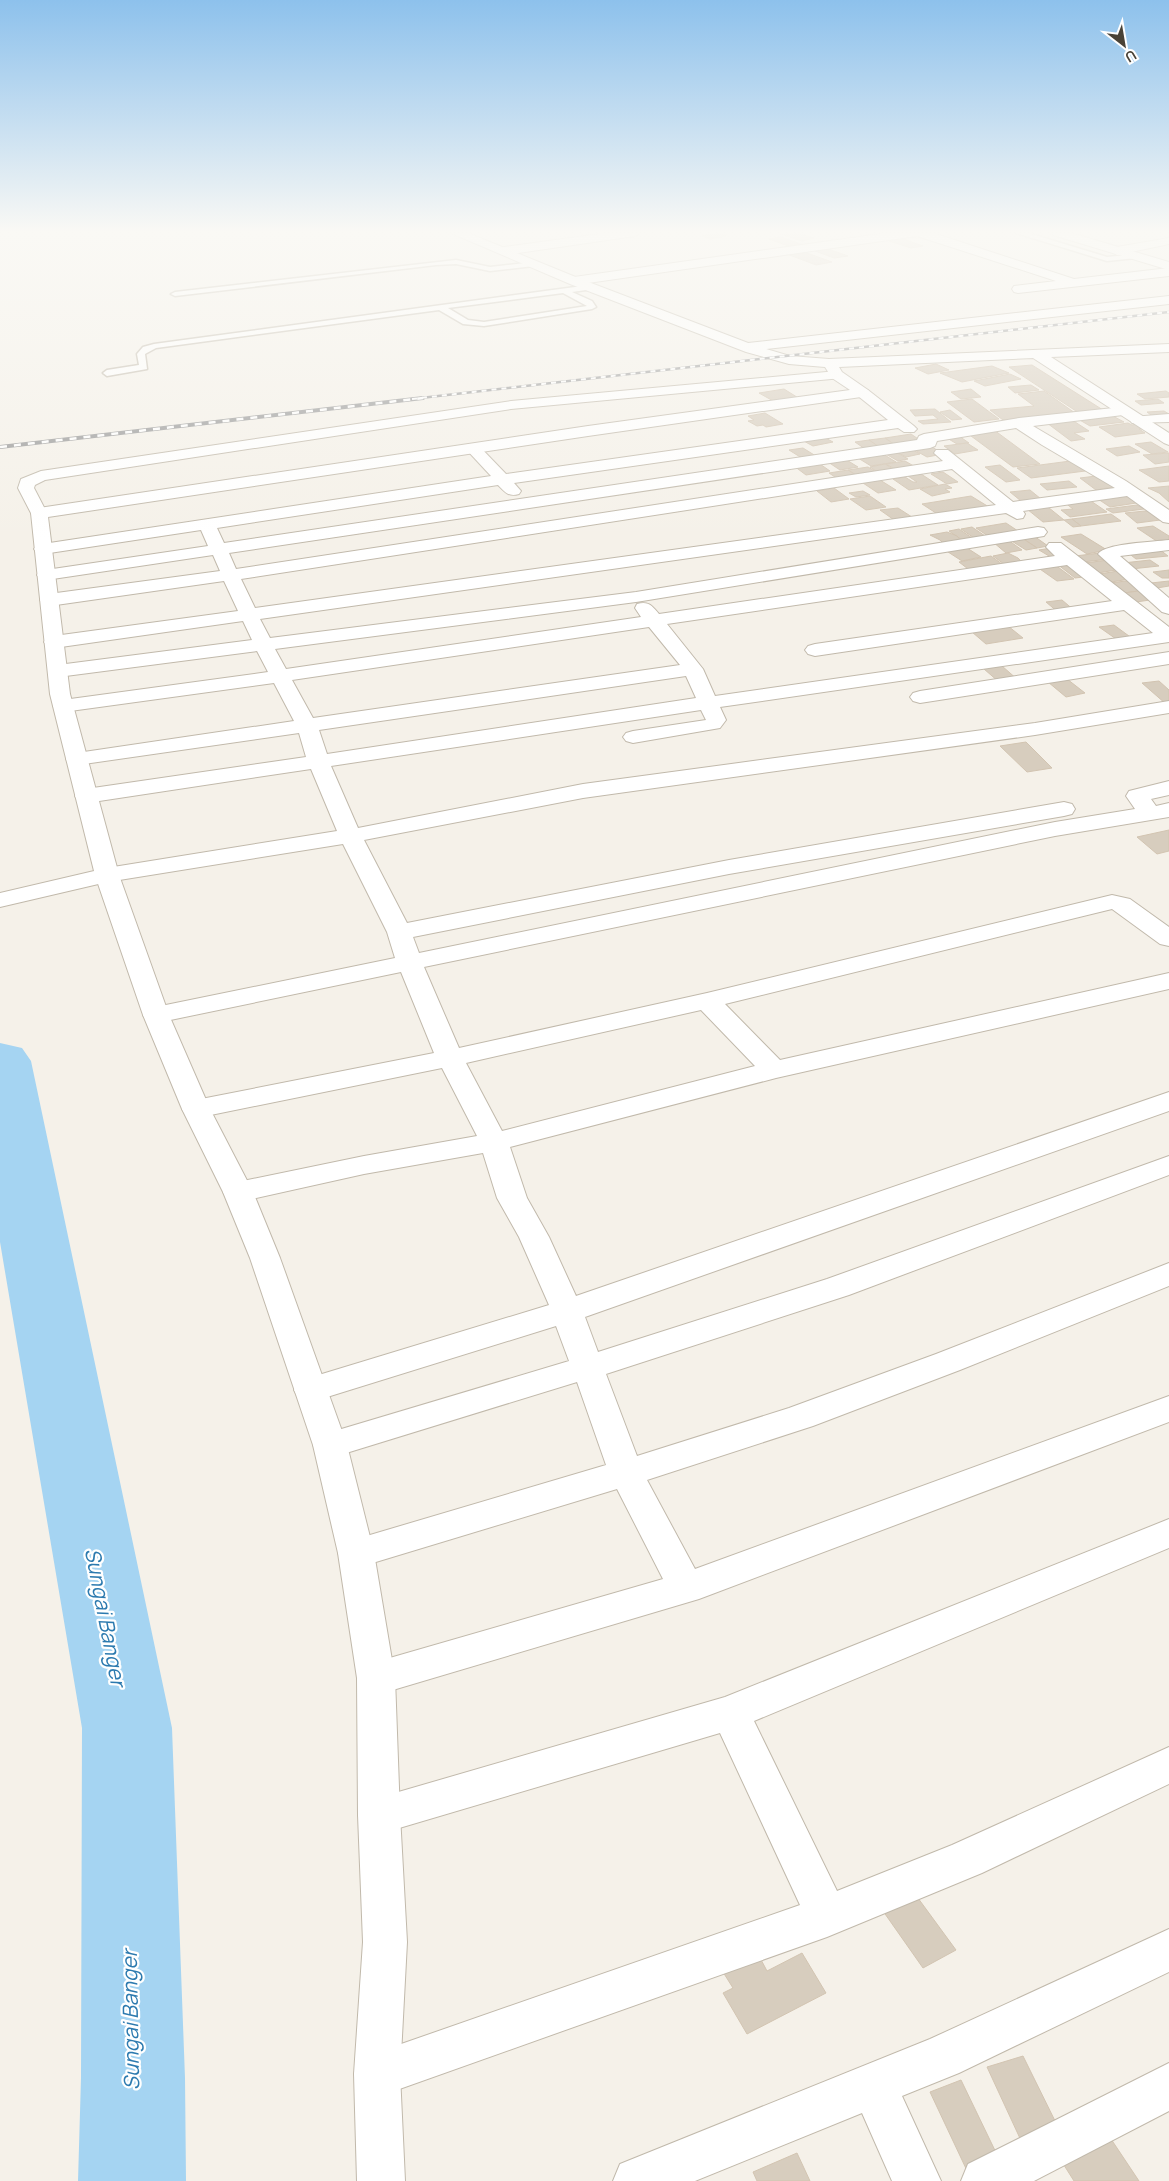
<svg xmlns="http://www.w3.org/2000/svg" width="1169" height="2181" font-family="Manrope,sans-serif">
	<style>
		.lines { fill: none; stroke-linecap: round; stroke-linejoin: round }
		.river { fill: #a5d4f2; fill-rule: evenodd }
		.building { fill: #d7cdbe; stroke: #d2c4b1 }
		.service-casing { stroke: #c1b9ab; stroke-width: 3 }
		.minor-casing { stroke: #c1b9ab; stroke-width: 2 }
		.tertiary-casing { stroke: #c1b9ab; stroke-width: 2 }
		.service { fill: #fff; fill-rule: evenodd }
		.minor { fill: #fff; fill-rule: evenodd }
		.tertiary { fill: #fff; fill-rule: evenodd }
		.rail-far1-casing { stroke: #989898; stroke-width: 2.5 }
		.rail-casing { stroke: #989898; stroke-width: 4 }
		.rail-far1 { stroke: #fff; stroke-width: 2; stroke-dasharray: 5; stroke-linecap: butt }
		.rail { stroke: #fff; stroke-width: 2.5; stroke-dasharray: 7; stroke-linecap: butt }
		.labels { text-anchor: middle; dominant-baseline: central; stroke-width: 4.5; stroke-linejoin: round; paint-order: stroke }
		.near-water-label { font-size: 21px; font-style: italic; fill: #2c7aaf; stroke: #fff }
	</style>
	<rect width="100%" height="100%" fill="#f5f1e9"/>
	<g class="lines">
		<polygon class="river" points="0,1043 22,1048 31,1061 172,1728 185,2078 186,2181 78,2181 81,2078 82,1728 0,1242"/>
	</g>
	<g class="building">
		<polygon points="719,233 726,236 710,239 702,236"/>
		<polygon points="798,233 814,238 802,241 781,234"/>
		<polygon points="781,237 806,246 794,248 769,239"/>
		<polygon points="901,238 923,246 911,248 889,241"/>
		<polygon points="828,249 848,256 834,258 815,251"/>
		<polygon points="795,253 800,254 807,253 832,262 816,265 787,254"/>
		<polygon points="936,364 949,370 928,374 915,368"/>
		<polygon points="1032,365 1103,410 1079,413 1009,367"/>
		<polygon points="992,366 1009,373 962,382 940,373"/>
		<polygon points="1010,374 1021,379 985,386 974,381"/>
		<polygon points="1031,385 1039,390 1015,393 1008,387"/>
		<polygon points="784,389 800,399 775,402 759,393"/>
		<polygon points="971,389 981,397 961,399 951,392"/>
		<polygon points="1044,391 1075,413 1003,420 990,410 1034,406 1018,394"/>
		<polygon points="1166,391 1169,393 1169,397 1145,399 1137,394"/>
		<polygon points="972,399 999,419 974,422 947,402"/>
		<polygon points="1158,399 1164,403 1141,405 1135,401"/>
		<polygon points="935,409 951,422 923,424 918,421 938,419 933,415 915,416 910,410"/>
		<polygon points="950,410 962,419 952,420 940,412"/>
		<polygon points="1164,411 1169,414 1169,417 1155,418 1147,412"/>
		<polygon points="765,413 783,424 766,427 763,425 757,426 748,421 754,420 748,416"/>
		<polygon points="1111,415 1124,422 1090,426 1078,419"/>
		<polygon points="1072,420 1089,431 1074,433 1085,439 1071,441 1047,423"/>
		<polygon points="1128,423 1132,425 1136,424 1144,429 1139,429 1145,433 1115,437 1099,427"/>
		<polygon points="994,430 1040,464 1013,467 967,433"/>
		<polygon points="911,434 924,443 898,447 885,438"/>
		<polygon points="820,435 833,442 813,446 800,439"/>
		<polygon points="959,436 969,443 957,444 947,438"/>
		<polygon points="885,438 898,447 882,449 869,440"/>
		<polygon points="869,440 882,449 868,451 855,442"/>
		<polygon points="1151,442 1168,452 1152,454 1135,444"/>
		<polygon points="967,443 978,450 955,454 944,446"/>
		<polygon points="929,445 943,454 927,457 911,448"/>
		<polygon points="1129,446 1140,452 1117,456 1106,449"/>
		<polygon points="803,448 819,458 805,460 789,450"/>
		<polygon points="909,448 920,454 906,457 895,451"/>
		<polygon points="894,451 908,459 898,461 884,453"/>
		<polygon points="1169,453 1169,462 1155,464 1143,455"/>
		<polygon points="883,454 896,462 871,466 858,458"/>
		<polygon points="845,459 858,467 840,470 828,462"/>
		<polygon points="1078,460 1093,470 1031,478 1017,468"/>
		<polygon points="905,461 919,469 900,472 886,464"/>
		<polygon points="817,462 830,471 806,475 794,466"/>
		<polygon points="885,464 898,472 882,475 870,467"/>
		<polygon points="1000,465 1020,480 1006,482 985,467"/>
		<polygon points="1169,466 1169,481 1159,482 1139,470"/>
		<polygon points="868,467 881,475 861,478 848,470"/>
		<polygon points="848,470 857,476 838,479 829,473"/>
		<polygon points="943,472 958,482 947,484 931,474"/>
		<polygon points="921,474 938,485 909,490 893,479 905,477 913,482 917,482 908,476"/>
		<polygon points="1104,475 1114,487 1096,490 1080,478"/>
		<polygon points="880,480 896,490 878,493 863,483"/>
		<polygon points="1069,481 1077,487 1047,490 1040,484"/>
		<polygon points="945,484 952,488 945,489 950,492 932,496 920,489"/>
		<polygon points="1169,486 1169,502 1159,493 1148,488"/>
		<polygon points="834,488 849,499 831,502 817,491"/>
		<polygon points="1030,490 1041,499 1021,501 1010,492"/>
		<polygon points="863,491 870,495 856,497 849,493"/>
		<polygon points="1132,495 1143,502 1110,507 1098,499"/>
		<polygon points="870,496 886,507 866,510 850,499"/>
		<polygon points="971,496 989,507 939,515 922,504"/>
		<polygon points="1088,499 1107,512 1070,517 1061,510 1073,509 1064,502"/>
		<polygon points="1043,503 1064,520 1043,522 1022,505"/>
		<polygon points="1137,505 1144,509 1113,513 1106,509"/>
		<polygon points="898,508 915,519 897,522 880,510"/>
		<polygon points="1155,510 1168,519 1137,523 1125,513"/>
		<polygon points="1111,514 1121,521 1081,526 1072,519"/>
		<polygon points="1072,519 1081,526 1073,527 1064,520"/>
		<polygon points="1006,523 1021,533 991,538 976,528"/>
		<polygon points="1153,526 1169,536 1169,540 1158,542 1137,528"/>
		<polygon points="972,527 988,538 977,540 961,529"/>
		<polygon points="959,529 975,540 965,542 949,531"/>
		<polygon points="947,532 957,536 963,543 946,546 940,540 930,535"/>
		<polygon points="1081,534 1107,550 1087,554 1061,537"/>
		<polygon points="1034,536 1048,546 1037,548 1022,538"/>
		<polygon points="1022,538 1037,548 1026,550 1010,540"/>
		<polygon points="1008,540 1022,550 1006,553 993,542"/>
		<polygon points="964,546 981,557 962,561 945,550"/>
		<polygon points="1051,548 1065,557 1054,559 1039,550"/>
		<polygon points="1159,549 1168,556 1136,559 1127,552"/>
		<polygon points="1008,553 1018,558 1024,564 1008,567 993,556"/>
		<polygon points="1100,553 1109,559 1083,562 1075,556"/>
		<polygon points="991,556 1006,567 972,572 959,562"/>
		<polygon points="1108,560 1122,569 1098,573 1085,563"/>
		<polygon points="1150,560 1159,566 1131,569 1123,563"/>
		<polygon points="1072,562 1091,576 1075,578 1057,564"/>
		<polygon points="1054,564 1074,579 1057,581 1037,567"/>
		<polygon points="1169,570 1169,578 1162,578 1153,572"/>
		<polygon points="1118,571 1130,579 1111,582 1099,574"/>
		<polygon points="1133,580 1146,590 1124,593 1110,583"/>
		<polygon points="1169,581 1169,586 1157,588 1151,583"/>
		<polygon points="1145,590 1157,599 1136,602 1124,593"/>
		<polygon points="1062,600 1075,611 1059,613 1046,602"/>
		<polygon points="1114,625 1133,639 1119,641 1099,627"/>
		<polygon points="1008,626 1023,638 986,644 972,632"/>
		<polygon points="1002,666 1018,680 999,682 984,669"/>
		<polygon points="1067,679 1085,693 1066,697 1048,682"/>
		<polygon points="1159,681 1169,690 1169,704 1166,704 1142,683"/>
		<polygon points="1026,742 1052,768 1027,772 1000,746"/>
		<polygon points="1169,830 1169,851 1157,854 1137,837"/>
		<polygon points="915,1894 956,1950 923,1968 883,1911"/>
		<polygon points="802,1953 826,1993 747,2034 723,1993 733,1988 723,1972 758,1954 767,1971"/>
		<polygon points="1023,2056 1061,2133 1024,2147 987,2067"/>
		<polygon points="961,2080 1002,2165 970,2177 930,2092"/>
		<polygon points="1109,2136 1139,2181 1074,2181 1062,2162"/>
		<polygon points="797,2153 810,2181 757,2181 753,2172"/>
	</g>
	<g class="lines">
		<defs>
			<g id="service">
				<polygon points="1016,233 1028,233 1107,257 1136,254 1140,256 1136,258 1107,261"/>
				<polygon points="456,260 490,267 534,262 538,264 534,266 490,271 456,264 436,265 175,296 171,294 175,292"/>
				<path d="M590 285 594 287 593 289 572 292 592 301 596 307 592 309 484 326 463 324 439 310 156 348 145 354 147 369 107 376 103 373 107 370 139 365 137 354 143 347 154 344ZM563 293 587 306 484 322 468 320 448 308Z"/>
			</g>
			<g id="minor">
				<polygon points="607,233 640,233 635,236 504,255 498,251 504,247"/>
				<polygon points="887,233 933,233 1074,279 1169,268 1169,276 1018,293 1014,292 1012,289 1014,286 1056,281 917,236 574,285 568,281 574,277"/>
				<polygon points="1169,238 1169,244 1117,255 1111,251 1117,247"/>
				<polygon points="1169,296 1169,304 748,351 741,347 748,343"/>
				<polygon points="837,371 844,375 842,378 511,409 45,480 35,485 34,488 47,513 45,517 33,517 18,488 21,479 41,471 511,401"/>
				<path d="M863 389 868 390 914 426 917 429 914 432H904L898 428 514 483 521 491 519 494C508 497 505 492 498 485L217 528 224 543 917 440 919 436 924 434 1019 418 1123 407 1128 408 1130 411 1128 414 1123 415 1033 426 1126 481 1169 510V523L1163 522 1127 496 1023 511 1025 514 1023 518 1017 519 1006 513 260 619 270 638 636 592 1038 527 1044 528 1047 532 1044 536 636 602 275 649 286 669 641 617 635 608 637 604C649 601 652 606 659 614L1055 556 1046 547 1049 543H1061L1169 627V642L720 707 726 720 720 728 633 743 626 741 623 737 626 733 633 731 706 720 701 710 331 766 358 828 583 784 1035 723 1169 701V713L1035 735 583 798 364 840 407 923 729 860 1064 802 1072 804 1075 809 1072 814 1064 816 729 874 413 937 419 953 1055 822 1135 809 1126 796 1129 791 1169 781V795L1151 799 1156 806 1169 803V817L1055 836 424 967 459 1048 707 993 1112 895 1130 899 1169 927V946L1160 944 1112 909 725 1004 780 1060 1169 973V989L776 1078 510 1147 527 1198 549 1237 576 1296 1169 1092V1111L585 1317 598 1352 827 1279 1169 1156V1175L849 1295 606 1374 637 1456 789 1408 936 1354 1169 1263V1286L960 1370 813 1426 647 1480 695 1569 1169 1396V1422L699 1599 376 1695 362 1690 357 1678 362 1666 663 1579 617 1489 356 1568 343 1563 338 1553 343 1543 606 1465 577 1382 330 1458 318 1454 313 1445 318 1436 569 1361 556 1326 311 1402 299 1399 294 1390 299 1381 549 1305 519 1237 497 1198 483 1153 364 1174 238 1202 228 1199 223 1192 228 1185 238 1182 364 1156 477 1136 442 1068 196 1118 186 1115 182 1109 186 1103 196 1100 434 1053 401 972 156 1023 147 1021 143 1015 147 1009 156 1007 395 958 387 932 343 844 107 882 0 907V893L107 868 337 831 311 769 86 803 78 801 75 796 78 791 86 789 306 757 299 733 77 765 69 764 66 759 69 754 77 753 294 721 274 683 63 712 56 710 53 706 56 702 63 700 268 672 257 651 58 677 51 675 48 671 51 667 58 665 252 640 243 621 54 648 47 646 44 642 47 638 54 636 238 611 224 581 49 606 43 604 40 600 43 596 49 594 220 571 213 555 46 580 40 579 37 575 40 571 46 570 208 546 201 530 43 554 37 553 34 549 37 545 43 544 491 476 465 448 468 445H478L506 474 888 420 858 396 856 393 858 390ZM1016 428 1042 445 1115 488 1013 502 948 450H936L934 453 943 461 236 569 229 553 930 448 935 446 937 441ZM952 469 996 505 255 608 241 579ZM1067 565 1112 601 815 644 808 646 805 650 808 654 815 656 1124 610 1153 633 715 696 703 669 667 624ZM649 627 680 665 313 718 292 680ZM686 676 696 698 327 754 319 730ZM701 1010 755 1066 502 1131 466 1063Z"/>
				<polygon points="1169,414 1169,422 1132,423 1130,420 1132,417"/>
				<path d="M1169 540V550L1120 556 1169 598V614L1162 612 1098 554C1106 543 1154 542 1169 540Z"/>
				<polygon points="1169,652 1169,664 920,703 913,701 910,697 913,693 920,691"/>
				<polygon points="1169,1519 1169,1548 754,1721 837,1891 952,1845 1169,1747 1169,1784 982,1873 827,1937 377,2097 361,2090 354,2074 361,2058 800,1905 720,1733 379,1834 364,1828 358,1815 364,1802 725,1697"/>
				<polygon points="1169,1929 1169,1972 959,2073 902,2096 941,2181 892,2181 862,2113 695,2181 613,2181 620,2164 930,2039"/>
				<polygon points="1169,2063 1169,2111 1034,2181 961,2181 968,2164"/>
			</g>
			<g id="tertiary">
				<polygon points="451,233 468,233 578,278 756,346 790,356 829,359 1169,344 1169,352 1051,357 1169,433 1169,445 1164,443 1033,358 839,367 842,372 868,390 870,393 868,396 588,436 48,517 70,694 119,875 169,1015 210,1109 253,1192 280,1258 347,1445 374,1553 395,1678 400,1815 407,1942 400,2074 405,2181 357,2181 354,2074 363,1942 358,1815 357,1678 338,1553 313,1445 250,1258 223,1192 182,1109 143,1015 95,875 50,694 31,513 33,509 39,508 588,426 850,390 832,378 825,367 789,364 746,352 570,284"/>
				<polygon points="1052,233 1071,233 1169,262 1169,270 1053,235"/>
			</g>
		</defs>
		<use href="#service" class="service-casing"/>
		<use href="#minor" class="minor-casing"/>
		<use href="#tertiary" class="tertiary-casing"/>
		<use href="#service" class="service"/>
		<use href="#minor" class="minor"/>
		<use href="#tertiary" class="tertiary"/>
		<defs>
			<polyline id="rail-far1" points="412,399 1169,312"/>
			<polyline id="rail" points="0,447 423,398"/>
		</defs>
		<use href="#rail-far1" class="rail-far1-casing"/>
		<use href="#rail" class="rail-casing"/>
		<use href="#rail-far1" class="rail-far1"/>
		<use href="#rail" class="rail"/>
	</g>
	<linearGradient id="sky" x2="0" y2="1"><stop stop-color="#8dc1ec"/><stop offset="0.43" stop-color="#faf9f5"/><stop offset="1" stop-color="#faf9f5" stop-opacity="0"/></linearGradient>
	<rect width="1169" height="539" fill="url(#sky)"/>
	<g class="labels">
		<g class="near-water-label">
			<text transform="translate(106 1617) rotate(79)">Sungai Banger</text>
			<text transform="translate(130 2020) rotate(-91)">Sungai Banger</text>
		</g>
	</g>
	<g transform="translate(1124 45) rotate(149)" stroke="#ffffff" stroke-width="4" paint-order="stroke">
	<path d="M0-4L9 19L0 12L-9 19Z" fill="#494237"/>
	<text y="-8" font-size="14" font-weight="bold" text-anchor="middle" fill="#494237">U</text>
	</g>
</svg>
